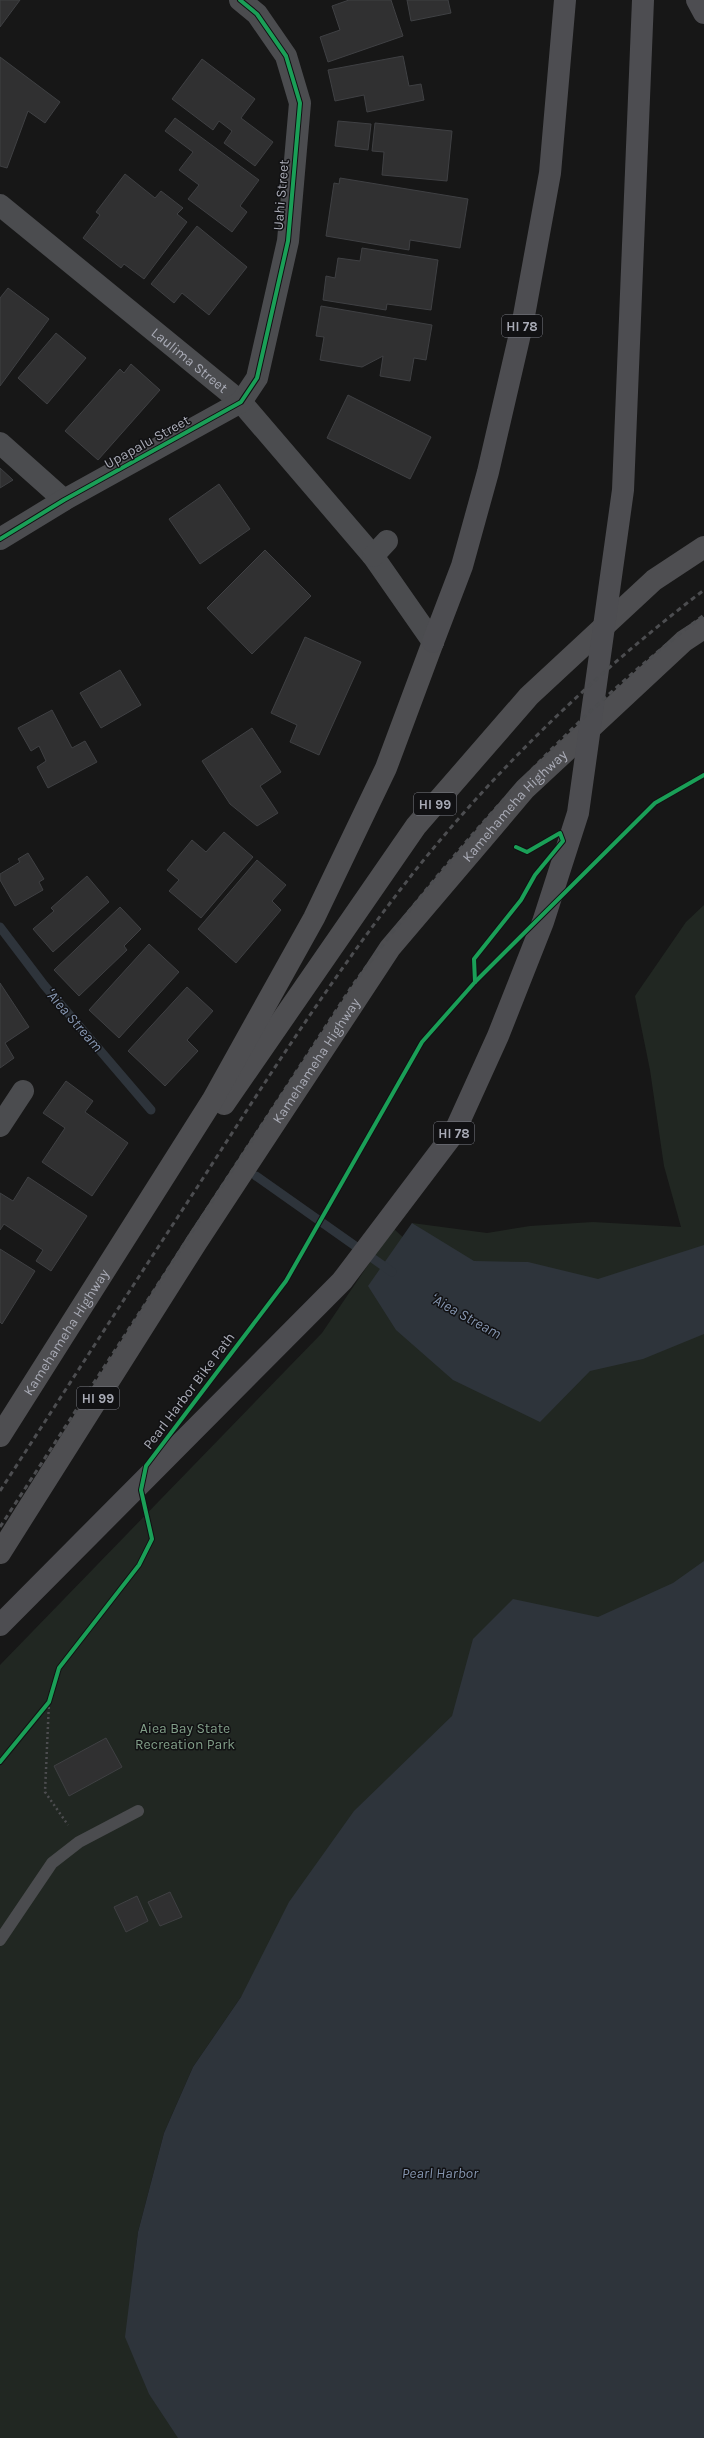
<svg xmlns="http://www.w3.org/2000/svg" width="704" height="2438" font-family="Karla,sans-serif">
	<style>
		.green { fill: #212722 }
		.water { fill: #2e343b }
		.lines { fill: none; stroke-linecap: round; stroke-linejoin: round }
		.stream { stroke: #2e343b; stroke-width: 9 }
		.building { fill: #303031; stroke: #3f4043 }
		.path { stroke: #4d4d50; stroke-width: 2.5; stroke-dasharray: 2 3; stroke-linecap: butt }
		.service { stroke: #4b4c4f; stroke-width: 12 }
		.minor { stroke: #4b4c4f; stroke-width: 22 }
		.primary { stroke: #4e4e51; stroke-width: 22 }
		.motorway { stroke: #4d4d51; stroke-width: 22 }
		.rail { stroke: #4c4d50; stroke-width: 3; stroke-dasharray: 5 4; stroke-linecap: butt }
		.cycleway-casing { stroke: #111113; stroke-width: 6 }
		.cycleway { stroke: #1a9f57; stroke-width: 4 }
		.labels { text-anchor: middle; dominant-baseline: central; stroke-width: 3; stroke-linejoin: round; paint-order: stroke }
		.shield { fill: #111113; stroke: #7b7d85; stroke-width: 1 }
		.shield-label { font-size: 13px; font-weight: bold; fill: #a9abb6 }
		.street-label { font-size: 14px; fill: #a9abb6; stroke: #111113 }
		.park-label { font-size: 14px; fill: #829f89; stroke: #111113 }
		.water-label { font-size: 15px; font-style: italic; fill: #8494ae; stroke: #111113 }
	</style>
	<rect width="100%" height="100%" fill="#171717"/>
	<g class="green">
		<polygon points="704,905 704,1269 535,1305 412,1223 487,1233 530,1226 593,1222 681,1227 664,1166 650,1070 635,996 686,922"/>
		<polygon points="393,1228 409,1243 704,1326 704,1593 434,1784 241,1997 193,2067 164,2133 138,2232 133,2273 212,2438 0,2438 0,1665 322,1333"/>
	</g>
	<g class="water">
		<polygon points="412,1223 474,1261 528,1262 598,1279 704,1245 704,1334 643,1359 590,1371 540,1422 453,1380 396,1330 368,1286"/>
		<polygon points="704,1561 704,2438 178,2438 149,2394 125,2337 138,2232 164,2133 193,2067 241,1997 289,1902 354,1811 452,1716 473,1639 513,1599 598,1617 673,1583"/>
	</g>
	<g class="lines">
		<g class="stream">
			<polyline points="0,927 44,985 151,1110"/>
			<polyline points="256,1176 392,1272"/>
		</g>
	</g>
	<g class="building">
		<polygon points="0,0 20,0 0,27"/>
		<polygon points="349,0 391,0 403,36 328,62 320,37 340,30 332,6"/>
		<polygon points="407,0 448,0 451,13 411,21"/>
		<polygon points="403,56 409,86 421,84 424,100 367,112 364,95 335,101 328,70"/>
		<polygon points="0,57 60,102 45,123 28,111 7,168 0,166"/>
		<polygon points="202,59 255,99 241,118 273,142 255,166 224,143 232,131 219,121 213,130 172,99"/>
		<polygon points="175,118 259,180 240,206 247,212 232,232 188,199 199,185 179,170 193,152 165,131"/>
		<polygon points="338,121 371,124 368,150 335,146"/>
		<polygon points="375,123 452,131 447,181 382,175 384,152 372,151"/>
		<polygon points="125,174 155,198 161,191 183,208 177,214 187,222 144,279 124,264 121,268 83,238 100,215 96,212"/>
		<polygon points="340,178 468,199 460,248 410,240 409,250 326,236 334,183 339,184"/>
		<polygon points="197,226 247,267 209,315 182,293 174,303 151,284"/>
		<polygon points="362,248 438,260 431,310 387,304 386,310 323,300 326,276 335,278 338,258 360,261"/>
		<polygon points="8,288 49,319 0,386 0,298"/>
		<polygon points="321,306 432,325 426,360 414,358 410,381 380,376 383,356 362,367 320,360 324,337 316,336"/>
		<polygon points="56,333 86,358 47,404 18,378"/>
		<polygon points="131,364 160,390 98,460 65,431 120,369 124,373"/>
		<polygon points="348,395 431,437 410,479 327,438"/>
		<polygon points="0,468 13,480 0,488"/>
		<polygon points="219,484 250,529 200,564 169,519"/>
		<polygon points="265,550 311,596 252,654 207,608"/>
		<polygon points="305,637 361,662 319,755 290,742 297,725 271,713"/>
		<polygon points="120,670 141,705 101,728 80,693"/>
		<polygon points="52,710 72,748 85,741 97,762 48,788 37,767 46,761 39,746 31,751 18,728"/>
		<polygon points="252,728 281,772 260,786 278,813 257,826 230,804 202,761"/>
		<polygon points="224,832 253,857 201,918 169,891 179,880 167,870 192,840 206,852"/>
		<polygon points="28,853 44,879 39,882 43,890 15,906 0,880 0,874 20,862 18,859"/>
		<polygon points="257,860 286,885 272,901 281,910 236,963 198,929"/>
		<polygon points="87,876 109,902 53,952 33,929 54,911 51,908"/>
		<polygon points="120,907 141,929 124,946 127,950 79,996 54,970"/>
		<polygon points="149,944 179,972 119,1038 89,1010"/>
		<polygon points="0,983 29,1027 5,1043 14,1058 0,1068"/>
		<polygon points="187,987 213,1011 187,1040 198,1051 165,1086 128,1051"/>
		<polygon points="66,1081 93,1101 85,1112 128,1143 92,1196 42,1162 65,1128 43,1113"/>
		<polygon points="28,1177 87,1216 51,1271 36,1261 43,1250 4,1224 0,1230 0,1193 13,1201"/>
		<polygon points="0,1249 35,1271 2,1324 0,1322"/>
		<polygon points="106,1738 122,1767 69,1796 54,1766"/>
		<polygon points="170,1892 182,1917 160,1926 148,1902"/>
		<polygon points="137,1896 148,1921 126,1932 114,1907"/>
	</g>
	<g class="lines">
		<polyline class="path" points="49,1702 45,1792 68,1825"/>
		<polyline class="service" points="0,1940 52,1863 79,1842 138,1811"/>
		<g class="minor">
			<path id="s1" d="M0 205 241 402 373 556 433 642"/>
			<polyline points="0,443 64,500"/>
			<polyline points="0,539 64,500 241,402 257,378 288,241 300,103 286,56 257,14 240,0"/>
			<polyline points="373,556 387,541"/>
			<polyline points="0,1126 23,1091"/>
		</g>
		<g class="primary">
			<polyline points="224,1104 416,826 529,696 654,580 704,547"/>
			<path id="s2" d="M0 1436 212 1101 314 918 386 768 433 642"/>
			<path id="s3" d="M0 1553 196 1243 390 948 525 789 684 641 704 628"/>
		</g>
		<g class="motorway">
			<polyline points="697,0 704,13"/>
			<polyline points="433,642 462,566 488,472 523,321 550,173 565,0"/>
			<polyline points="0,1625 342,1281 454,1133 498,1036 543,922 578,813 623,490 643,0"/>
		</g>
		<g class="rail">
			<path d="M0 1491C66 1389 132 1287 198 1186 268 1077 338 968 418 867 501 764 599 670 704 590"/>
			<path d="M0 1527 352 986C454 847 567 719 704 615"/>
		</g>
		<defs>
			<g id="cycleway">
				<polyline points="0,539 64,500 241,402 257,378 288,241 300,103 286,56 257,14 240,0"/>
				<polyline points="475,982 474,959 521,900 535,875 563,841 560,833 527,852 516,847"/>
				<polyline points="0,1762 49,1702 59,1668 139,1565 152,1539 141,1490 146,1466 286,1281 422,1042 475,982 655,803 704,775"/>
			</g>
		</defs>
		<use href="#cycleway" class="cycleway-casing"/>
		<use href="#cycleway" class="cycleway"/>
	</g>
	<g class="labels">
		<g class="shield">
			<rect x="502" y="315" width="40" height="22" rx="3"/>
			<rect x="414" y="793" width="42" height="22" rx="3"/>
			<rect x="434" y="1122" width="40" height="22" rx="3"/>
			<rect x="77" y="1387" width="42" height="22" rx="3"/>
		</g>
		<g class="shield-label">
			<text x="522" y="326">HI 78</text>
			<text x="435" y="804">HI 99</text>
			<text x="454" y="1133">HI 78</text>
			<text x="98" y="1398">HI 99</text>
		</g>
		<g class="street-label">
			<text transform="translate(281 195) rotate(-85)">Uahi Street</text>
			<text stroke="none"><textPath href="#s1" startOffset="245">Laulima Street</textPath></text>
			<text transform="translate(147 442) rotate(-29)">Upapalu Street</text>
			<text stroke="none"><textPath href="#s3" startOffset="909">Kamehameha Highway</textPath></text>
			<text stroke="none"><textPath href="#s3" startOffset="585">Kamehameha Highway</textPath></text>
			<text stroke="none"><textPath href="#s2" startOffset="123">Kamehameha Highway</textPath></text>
			<text transform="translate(189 1391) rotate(-53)">Pearl Harbor Bike Path</text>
		</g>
		<g class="park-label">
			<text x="185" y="1728">Aiea Bay State<tspan x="185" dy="16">Recreation Park</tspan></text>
		</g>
		<g class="water-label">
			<text transform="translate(74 1020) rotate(49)">ʻAiea Stream</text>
			<text transform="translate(466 1316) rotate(29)">ʻAiea Stream</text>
			<text x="440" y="2173">Pearl Harbor</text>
		</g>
	</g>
</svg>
